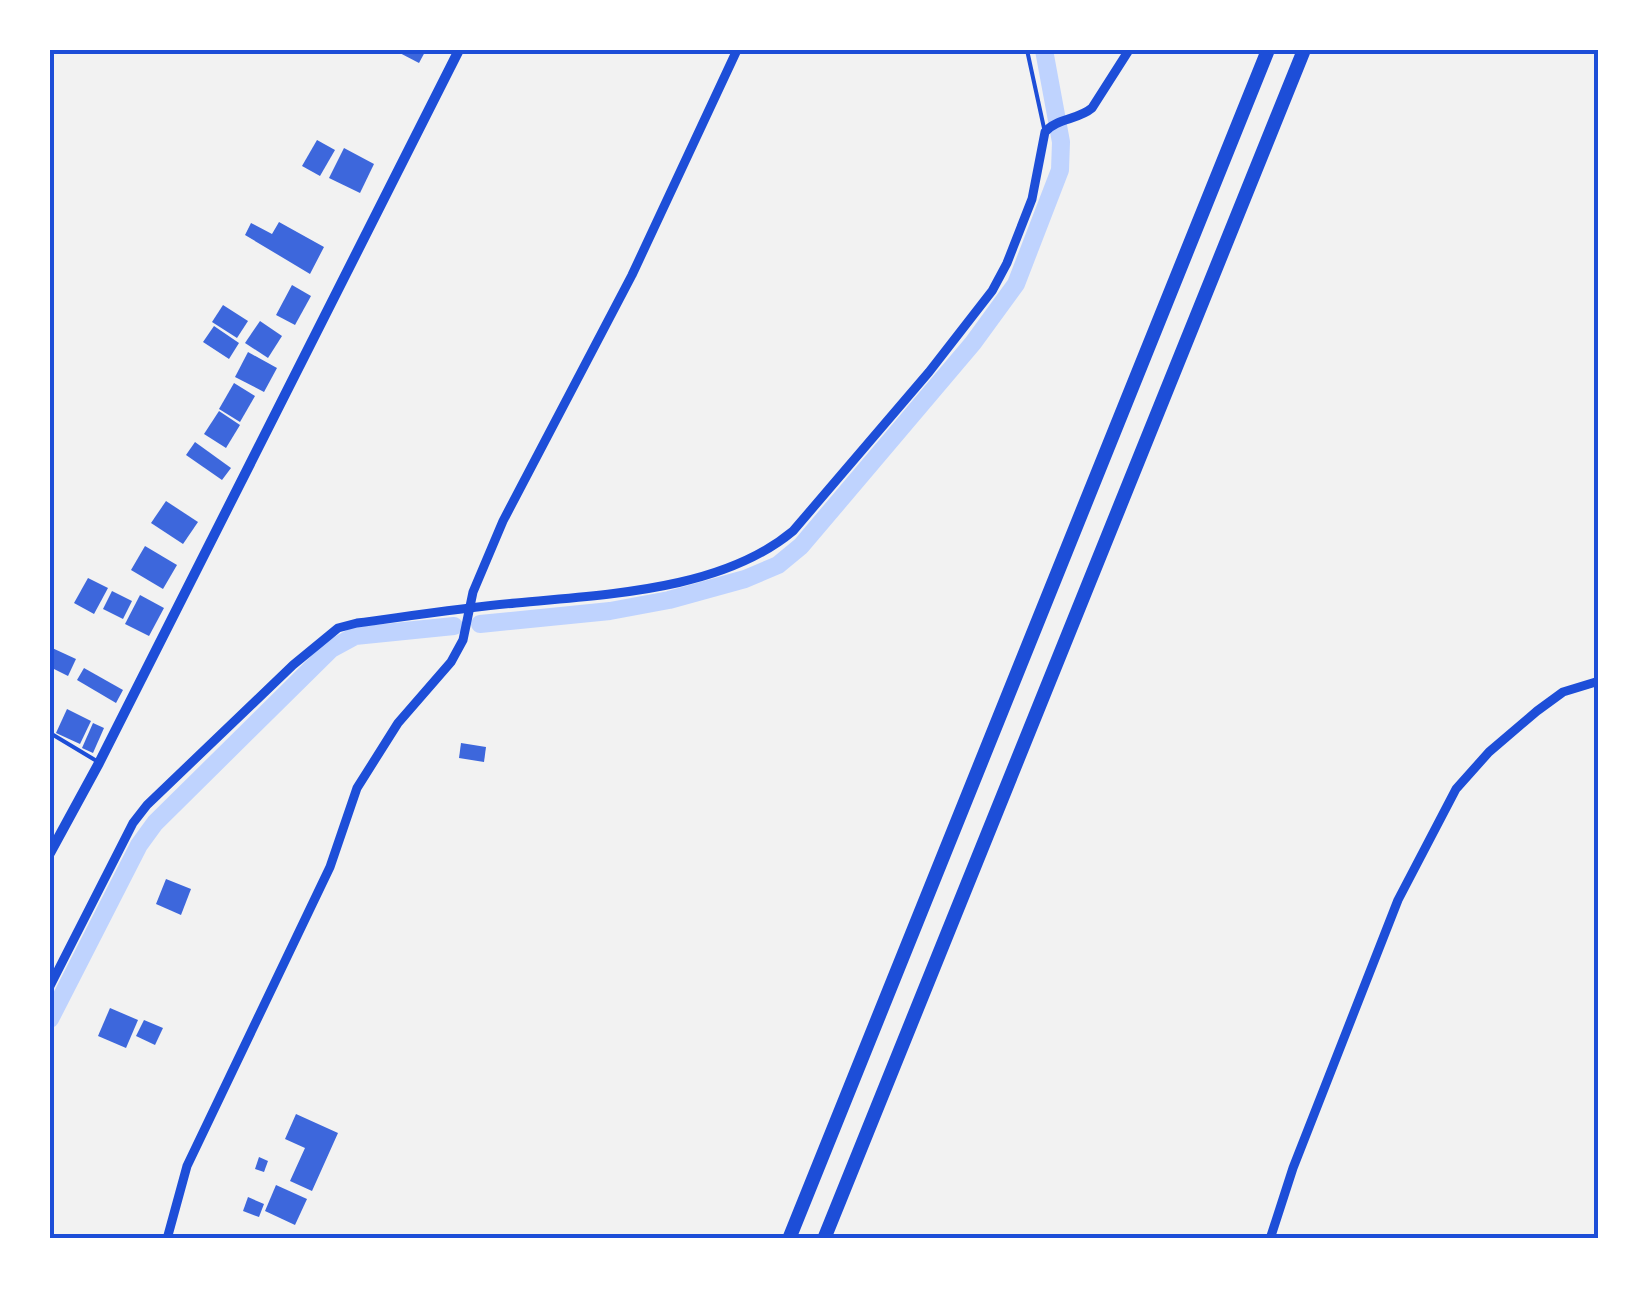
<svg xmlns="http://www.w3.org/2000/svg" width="1649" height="1289" font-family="Barlow,sans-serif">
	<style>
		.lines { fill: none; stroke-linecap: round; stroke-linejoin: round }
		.canal { stroke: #bfd3fe; stroke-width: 18 }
		.building { fill: #3d67dc }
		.service { stroke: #1d4ed8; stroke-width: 4 }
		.minor { stroke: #1d4ed8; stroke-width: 9 }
		.tertiary { stroke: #1d4ed8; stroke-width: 10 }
		.trunk { stroke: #1d4ed8; stroke-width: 14 }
		.neatline { fill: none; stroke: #1d4ed8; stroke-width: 4 }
	</style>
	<rect width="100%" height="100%" fill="#f2f2f2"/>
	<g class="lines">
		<g class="canal">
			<polyline points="480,624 610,611 669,600 745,579 778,565 801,546 973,343 1016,284 1060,170 1061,142 1044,50"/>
			<polyline points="50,1019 139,845 155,823 331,649 355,636 454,626"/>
		</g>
	</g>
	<g class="building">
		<polygon points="394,50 426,50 419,63"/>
		<polygon points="317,140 335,150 320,176 302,166"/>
		<polygon points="344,148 374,164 360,193 329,178"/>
		<polygon points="279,222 324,247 310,274 245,235 251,223 272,234"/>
		<polygon points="292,285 311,296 295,325 276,315"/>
		<polygon points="223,305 248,321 237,338 212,322"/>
		<polygon points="260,321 282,336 268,358 245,343"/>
		<polygon points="214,326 239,343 229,359 203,342"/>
		<polygon points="248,352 277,368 264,392 235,377"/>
		<polygon points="234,383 255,396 240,422 219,409"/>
		<polygon points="219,411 240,425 226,448 204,434"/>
		<polygon points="195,442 231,468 222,480 186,455"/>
		<polygon points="166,501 198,522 183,544 151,523"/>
		<polygon points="145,546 177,565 163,589 131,570"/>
		<polygon points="88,578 108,588 94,614 74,603"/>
		<polygon points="112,591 132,601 123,619 103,609"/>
		<polygon points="140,595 164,608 149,636 125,624"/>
		<polygon points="50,647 76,659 68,676 50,667"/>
		<polygon points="84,668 123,690 116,703 77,680"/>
		<polygon points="67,709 91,721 80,744 56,733"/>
		<polygon points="93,723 104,728 93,753 82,748"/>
		<polygon points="461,743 486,747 484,762 459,758"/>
		<polygon points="166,879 191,889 181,915 156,904"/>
		<polygon points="110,1008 138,1020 126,1048 98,1036"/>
		<polygon points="144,1020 163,1028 155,1045 136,1036"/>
		<polygon points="296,1114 338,1133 312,1191 290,1181 305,1148 285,1139"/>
		<polygon points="259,1157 268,1161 264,1172 255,1169"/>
		<polygon points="276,1185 307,1199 295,1225 265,1211"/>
		<polygon points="248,1197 264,1204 259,1217 243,1211"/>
	</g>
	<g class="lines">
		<g class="service">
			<polyline points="1027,50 1044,128"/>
			<polyline points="50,733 95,760"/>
		</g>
		<g class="minor">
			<path d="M50 986 133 823 147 805 293 665 338 628 357 623C410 616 463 608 516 603 606 594 721 591 793 531L929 372 992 291 1007 263 1032 199 1045 132C1057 118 1078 120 1092 108L1129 50"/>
			<polyline points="167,1239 187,1166 330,867 357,788 398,723 451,662 463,640 473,592 503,521 632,275 737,50"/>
			<polyline points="1270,1239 1293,1168 1398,900 1456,789 1489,752 1537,711 1563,692 1599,681"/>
		</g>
		<polyline class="tertiary" points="50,853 99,763 459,50"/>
		<g class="trunk">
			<polyline points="789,1239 1268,50"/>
			<polyline points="824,1239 1304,50"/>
		</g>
	</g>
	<rect width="1649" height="1289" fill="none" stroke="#ffffff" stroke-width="105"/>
	<rect x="52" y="52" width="1544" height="1184" class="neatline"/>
</svg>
